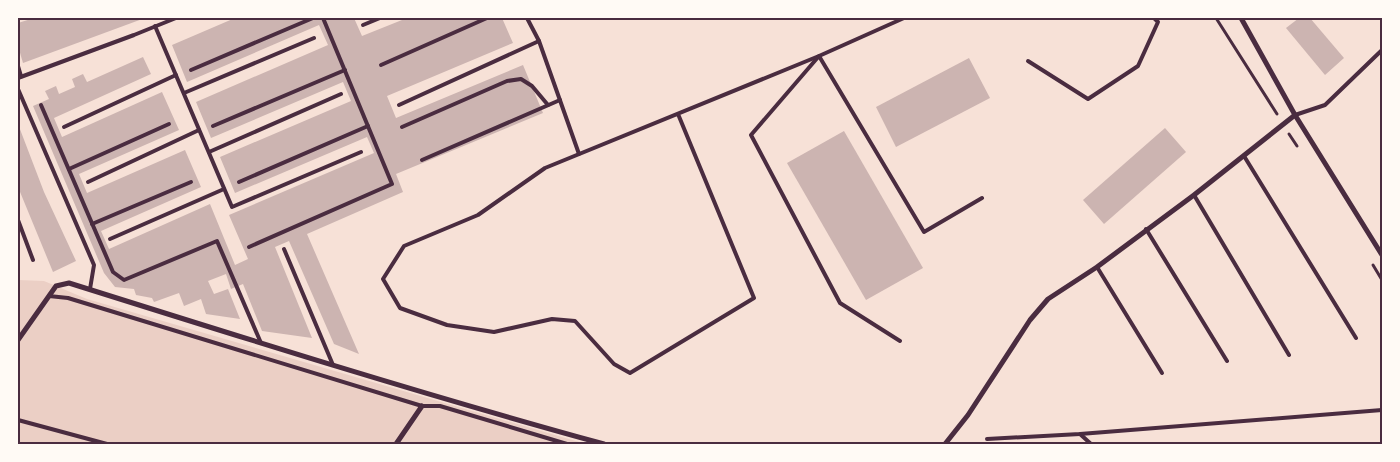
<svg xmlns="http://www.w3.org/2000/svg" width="1400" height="462" font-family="'PT Sans',sans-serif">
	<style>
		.green { fill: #ebcfc5 }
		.building { fill: #ccb4b1 }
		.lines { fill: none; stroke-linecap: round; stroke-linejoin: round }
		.path { stroke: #4a2c40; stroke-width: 3 }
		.service { stroke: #4a2c40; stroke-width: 4 }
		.minor { stroke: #4a2c40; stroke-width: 5 }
		.neatline { fill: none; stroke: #4a2c40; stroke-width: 2 }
	</style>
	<rect width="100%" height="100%" fill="#f7e1d7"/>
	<polygon class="green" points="18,280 44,281 87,299 586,444 18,444"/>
	<g class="building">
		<polygon points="34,18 145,18 23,63 18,46 18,23"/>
		<polygon points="235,18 354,18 362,36 407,18 502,18 513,43 387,96 396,118 523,65 543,113 396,174 403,192 307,234 359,354 334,344 289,241 275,247 312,338 262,331 243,284 231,289 226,274 208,281 214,294 228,289 240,319 206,314 201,299 184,306 179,293 154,302 152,298 136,295 134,289 115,287 104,273 33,106 49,99 45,91 56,86 59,94 75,87 72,79 83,74 87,82 143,57 151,74 54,118 62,137 162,92 179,130 79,174 87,193 185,150 201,187 101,231 109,249 210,204 235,265 248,259 229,215 374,153 367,137 235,193 220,157 351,101 343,82 211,138 196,102 328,45 319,25 187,82 172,45"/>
		<polygon points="1299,18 1310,18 1344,58 1325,75 1286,28"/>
		<polygon points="969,58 990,98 896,147 876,107"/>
		<polygon points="18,124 44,192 76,261 53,272 18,187"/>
		<polygon points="1165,128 1186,152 1104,224 1083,200"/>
		<polygon points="844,131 923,268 866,300 787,163"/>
	</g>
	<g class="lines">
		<g class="path">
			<polyline points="1216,18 1277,114"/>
			<polyline points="1289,134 1297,146"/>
			<polyline points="1373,265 1382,280"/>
		</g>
		<g class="service">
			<polyline points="527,18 539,41 579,154"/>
			<polyline points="363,25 380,18"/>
			<polyline points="155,26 232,207 361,152"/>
			<polyline points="1028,61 1088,99 1138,66 1158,22 1154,18"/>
			<polyline points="381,65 487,18"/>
			<polyline points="18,66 21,76"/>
			<polyline points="191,70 313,18"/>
			<polyline points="18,78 134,35 176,18"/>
			<polyline points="18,89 94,265 90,289"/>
			<polyline points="184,93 314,38"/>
			<polyline points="41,105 113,272 124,280 217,241 261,343"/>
			<polyline points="399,105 539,41"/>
			<polyline points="678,114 754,298 630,373 614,364 575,321 552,319 494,332 447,325 400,308 383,279 404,246 478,215 545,168 819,56 904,18"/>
			<polyline points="1295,115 1325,105 1382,50"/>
			<polyline points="213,126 345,70"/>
			<polyline points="64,127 176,75"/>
			<polyline points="402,127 507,81 521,79 532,86 548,105"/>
			<polyline points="209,152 341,94"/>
			<polyline points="1244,156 1356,338"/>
			<polyline points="422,160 560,100"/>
			<polyline points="69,169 169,124"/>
			<polyline points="88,182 199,130"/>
			<polyline points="239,182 368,126"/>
			<polyline points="1194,195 1289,355"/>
			<polyline points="18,220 33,260"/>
			<polyline points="92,224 191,182"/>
			<polyline points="1146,229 1227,361"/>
			<polyline points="110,239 224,189"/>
			<polyline points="249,247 392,184 323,18"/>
			<polyline points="284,249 333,365"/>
			<polyline points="1097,267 1162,373"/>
			<polyline points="49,296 68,298 422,406 440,406 567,444"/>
			<polyline points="900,341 840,303 751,135 819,56 924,232 982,198"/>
			<polyline points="18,420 107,444"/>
			<polyline points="1080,434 1091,444"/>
			<polyline points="987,439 1080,434 1382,410"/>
		</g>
		<g class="minor">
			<polyline points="1241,18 1295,115 1382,255"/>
			<path d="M18 340 56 286 69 283C247 339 425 395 604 444"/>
			<polyline points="396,444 422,406"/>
			<polyline points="945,444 968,415 1030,320 1048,299 1097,267 1194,195 1295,115"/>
		</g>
	</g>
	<rect width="1400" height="462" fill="none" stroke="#fffaf5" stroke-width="38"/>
	<rect x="19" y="19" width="1362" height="424" class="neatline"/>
</svg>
